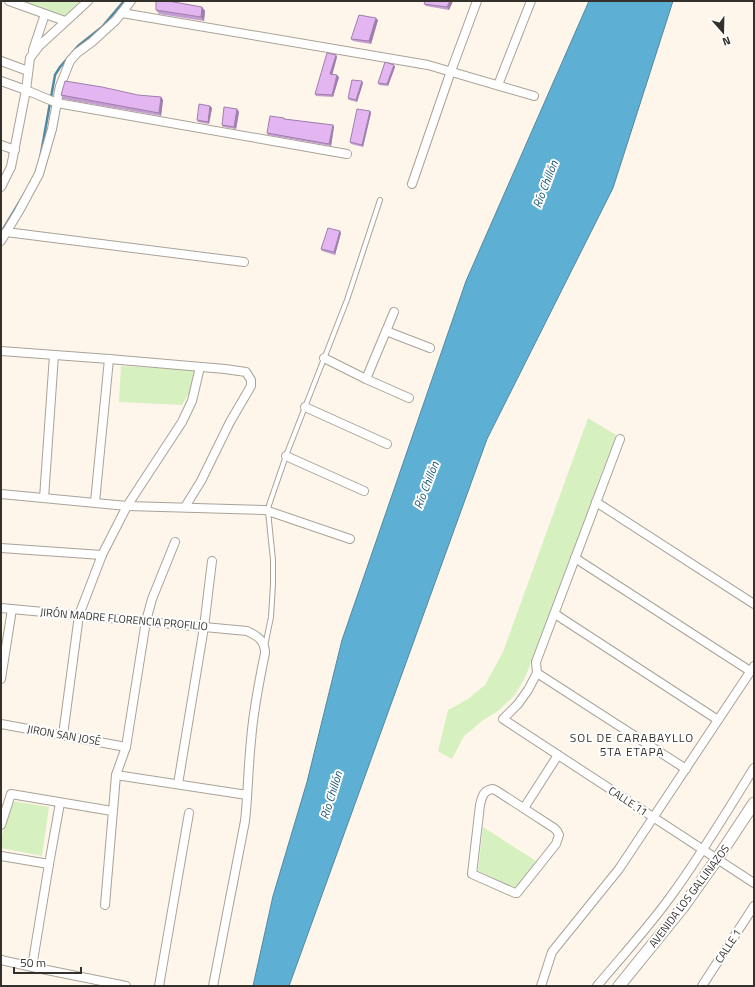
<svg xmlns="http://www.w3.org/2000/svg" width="755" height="987" font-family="'Titillium Web',sans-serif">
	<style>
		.green { fill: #d7f0bf }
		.water { fill: #5eafd4; stroke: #5189a2 }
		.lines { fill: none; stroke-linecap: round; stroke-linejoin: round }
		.stream { stroke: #5189a2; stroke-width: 2.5 }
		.lane-casing { stroke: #a9a298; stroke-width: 6 }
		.street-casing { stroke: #a9a298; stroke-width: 10 }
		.secondary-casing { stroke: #a9a298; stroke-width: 13 }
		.lane { stroke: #fff; stroke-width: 4 }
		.street { stroke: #fff; stroke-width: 8 }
		.secondary { stroke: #fff; stroke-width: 11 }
		.wall { fill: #c39dd0 }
		.shaded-wall { fill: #9f7fa9 }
		.building { fill: #e3b6f2; stroke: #9f7fa9 }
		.labels { text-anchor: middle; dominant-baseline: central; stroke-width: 4; stroke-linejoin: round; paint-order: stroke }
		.street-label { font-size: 11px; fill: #34312d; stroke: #fff }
		.water-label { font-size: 12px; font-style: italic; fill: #175771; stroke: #fff }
		.neighbourhood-label { font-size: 12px; letter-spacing: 1px; fill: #34312d; stroke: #fff }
	</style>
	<rect width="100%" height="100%" fill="#fef6eb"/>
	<g class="green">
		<polygon points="18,1 80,1 62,18"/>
		<polygon points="121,366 194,370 191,390 182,405 119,402"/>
		<polygon points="588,418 616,435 525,678 514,696 498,711 482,721 464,736 452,759 438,751 448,710 468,699 485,685 503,652"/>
		<polygon points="13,801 49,807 42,856 1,848 1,838"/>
		<polygon points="483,827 536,861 516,888 478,871"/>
	</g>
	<polygon class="water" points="589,1 673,1 613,188 487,439 289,986 253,986 273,896 307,782 342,640 466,281"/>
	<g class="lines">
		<g class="stream">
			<polyline points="40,159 55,75 60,67 78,46 102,27 124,1"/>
			<polyline points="2,231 26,191"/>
		</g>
		<defs>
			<polyline id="lane" points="265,646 271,617 273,584 273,560 268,511 269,505 287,453 347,300 380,200"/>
			<g id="street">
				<polyline points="9,1 65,21"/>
				<polyline points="122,13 428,65 534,96"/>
				<polyline points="33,50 45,14"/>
				<polyline points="1,61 28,71"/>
				<polyline points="1,81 26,90 57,103 347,154"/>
				<polyline points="498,85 531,1"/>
				<polyline points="1,145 15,150"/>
				<polyline points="412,184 451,71 477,1"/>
				<polyline points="1,187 11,167 26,90 30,58 39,46 88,1"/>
				<polyline points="6,232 244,262"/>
				<polyline points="1,241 19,211 39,174 52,129 60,86 70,61 77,53 92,42 116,20 131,1"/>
				<polyline points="386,331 430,348"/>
				<polyline points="1,351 109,359 225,369 246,372 251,380 251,386 230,422 201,481 185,507"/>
				<polyline points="324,358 366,379 409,398"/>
				<polyline points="366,379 394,312"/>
				<polyline points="305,407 387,444"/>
				<polyline points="620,439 536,662 537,673 528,690 518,704 503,719 754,883"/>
				<polyline points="286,456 364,491"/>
				<polyline points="1,494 127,506 265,510 350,539"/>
				<polyline points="44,498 54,355"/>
				<polyline points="95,502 109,359"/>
				<polyline points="596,502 754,604"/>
				<polyline points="1,548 102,555"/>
				<polyline points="575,558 750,671"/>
				<path d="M1 608 247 631C258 636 265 641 265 653 259 682 253 712 251 741 248 768 248 795 245 821L213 986"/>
				<polyline points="555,614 718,720"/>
				<polyline points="537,673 686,769"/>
				<polyline points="1,679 12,609"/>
				<polyline points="1,724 126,747"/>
				<polyline points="63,735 79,615 102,555 127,506 182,422 192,401 200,367"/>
				<polyline points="116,775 247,795"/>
				<polyline points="178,784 204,627 212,561"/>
				<path d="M493 789 497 791 554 828 557 831 559 835 556 844 517 893H515L472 874 480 805C482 797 483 790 493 789Z"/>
				<polyline points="524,808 558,755"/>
				<polyline points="1,825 11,794 112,811"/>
				<polyline points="1,856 49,864"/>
				<polyline points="105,905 116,775 126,747 146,621 152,599 175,542"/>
				<polyline points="1,960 32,967 126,986"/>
				<polyline points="32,967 49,864 60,803"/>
				<polyline points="159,986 189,813"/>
				<polyline points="541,986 552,952 619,869 754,666"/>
				<path d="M597 986C622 956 648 928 671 896 701 855 727 811 754 768"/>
				<polyline points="702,986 754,906"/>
			</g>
			<polyline id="secondary" points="619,986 683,907 717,859 754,803"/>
		</defs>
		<use href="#lane" class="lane-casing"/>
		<use href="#street" class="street-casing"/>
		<use href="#secondary" class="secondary-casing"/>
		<use href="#lane" class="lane"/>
		<use href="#street" class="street"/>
		<use href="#secondary" class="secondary"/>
	</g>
	<g class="wall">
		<polygon points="453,1 449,10 426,6 424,4"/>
		<polygon points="202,7 205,11 204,21 159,14 156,10"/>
		<polygon points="378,20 371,44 353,41 351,39"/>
		<polygon points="336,55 337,57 332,74 339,77 333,97 316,96 315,94"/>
		<polygon points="394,65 395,67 388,86 379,85 378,83"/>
		<polygon points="363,83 357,102 349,100 348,98"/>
		<polygon points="61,95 138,95 161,97 163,100 161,116 63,99"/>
		<polygon points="210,106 212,108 209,124 198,122 197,120"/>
		<polygon points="237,109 239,112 236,129 223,127 222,125"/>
		<polygon points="370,111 371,113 363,147 351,144 350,142"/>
		<polygon points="284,118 285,119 333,125 334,127 331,146 268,135 267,133"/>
		<polygon points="341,233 335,255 322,251 321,249"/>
	</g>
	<g class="shaded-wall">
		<polygon points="450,1 453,1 449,10 447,7"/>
		<polygon points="202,7 205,11 204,21 201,17"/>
		<polygon points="376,18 378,20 371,44 369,41"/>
		<polygon points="336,55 337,57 332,76 330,74"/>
		<polygon points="394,65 395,67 388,86 387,84"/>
		<polygon points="337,75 339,77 333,97 332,95"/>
		<polygon points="362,81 363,83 357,102 356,100"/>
		<polygon points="161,97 163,100 161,116 159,113"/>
		<polygon points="210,106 212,108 209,124 208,122"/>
		<polygon points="237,109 239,112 236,129 234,127"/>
		<polygon points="370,111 371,113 363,147 362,145"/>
		<polygon points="333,125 334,127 331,146 329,144"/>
		<polygon points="340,231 341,233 335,255 334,252"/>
	</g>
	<g class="building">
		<polygon points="156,1 168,1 202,7 201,17 156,10"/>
		<polygon points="425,1 450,1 447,7 424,4"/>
		<polygon points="359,15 376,18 369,41 351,39"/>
		<polygon points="327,53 336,55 330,74 337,75 332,95 315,94"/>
		<polygon points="385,62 394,65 387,84 378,83"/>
		<polygon points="352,80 362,81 356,100 348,98"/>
		<polygon points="65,81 102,87 138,95 161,97 159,113 61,95"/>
		<polygon points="199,104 210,106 208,122 197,120"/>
		<polygon points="224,107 237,109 234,127 222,125"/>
		<polygon points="357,109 370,111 362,145 350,142"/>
		<polygon points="270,116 284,118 284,119 333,125 329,144 267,133"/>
		<polygon points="328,228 340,231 334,252 321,249"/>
	</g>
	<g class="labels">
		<g class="street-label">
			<text transform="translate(124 619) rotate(5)">JIRÓN MADRE FLORENCIA PROFILIO</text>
			<text transform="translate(64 735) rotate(10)">JIRON SAN JOSÉ</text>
			<text transform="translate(628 801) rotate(33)">CALLE 11</text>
			<text transform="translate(689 896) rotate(-53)">AVENIDA LOS GALLINAZOS</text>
			<text transform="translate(728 946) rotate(-57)">CALLE 1</text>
		</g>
		<g class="water-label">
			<text transform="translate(545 184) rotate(-69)">Río Chillón</text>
			<text transform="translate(426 485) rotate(-69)">Río Chillón</text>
			<text transform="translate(331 795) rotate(-73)">Río Chillón</text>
		</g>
		<g class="neighbourhood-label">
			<text x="632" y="737">SOL DE CARABAYLLO<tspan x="632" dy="14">5TA ETAPA</tspan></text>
		</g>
	</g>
	<rect width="755" height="987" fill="none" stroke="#34312d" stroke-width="4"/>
	<g transform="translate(723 32) rotate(160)" stroke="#ffffff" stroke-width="3" paint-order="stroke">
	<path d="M0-3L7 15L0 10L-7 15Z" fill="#34312d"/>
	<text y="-6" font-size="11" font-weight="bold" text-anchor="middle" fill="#34312d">N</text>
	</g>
	<path d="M14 967v6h67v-6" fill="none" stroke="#34312d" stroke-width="2"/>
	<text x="20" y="967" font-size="12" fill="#34312d" stroke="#ffffff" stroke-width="3" paint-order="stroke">50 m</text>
</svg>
